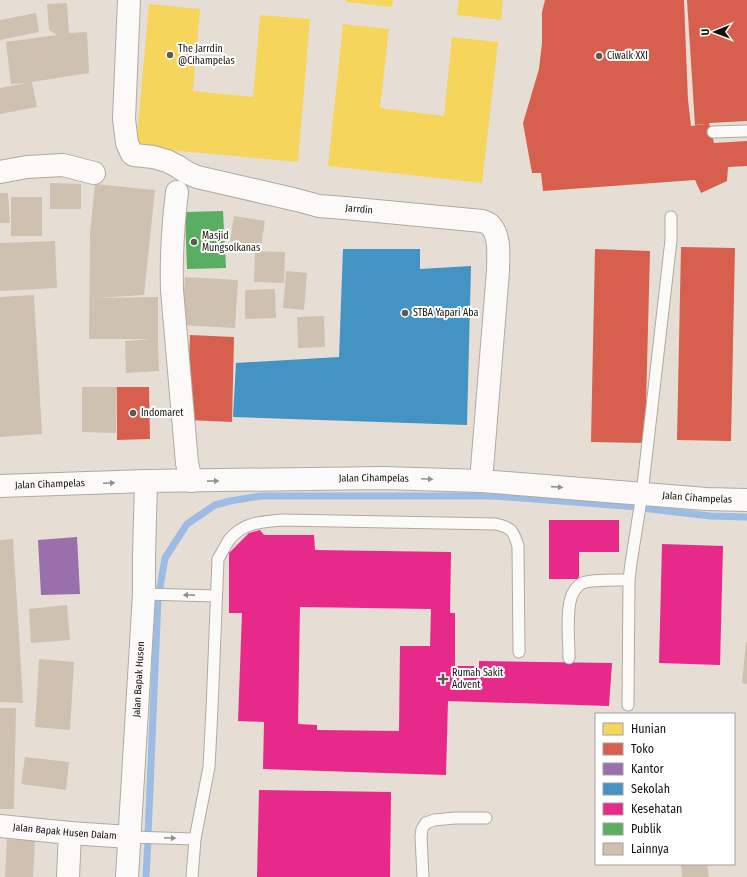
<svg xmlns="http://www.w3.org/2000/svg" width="747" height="877" font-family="'Fira Sans Condensed',sans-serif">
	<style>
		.homes { fill: #f6d55c }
		.shops { fill: #d6604d }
		.offices { fill: #9970ab }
		.schools { fill: #4393c3 }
		.health { fill: #e7298a; fill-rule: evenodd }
		.public { fill: #5aae61 }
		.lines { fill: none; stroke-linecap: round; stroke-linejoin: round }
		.stream { stroke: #9cbbe5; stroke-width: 7 }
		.building { fill: #cfc1b0 }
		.lane-casing { stroke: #b0a9a2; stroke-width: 13 }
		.street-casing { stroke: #b0a9a2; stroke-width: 24 }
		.primary-casing { stroke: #b0a9a2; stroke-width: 24 }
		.lane { stroke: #fbfaf9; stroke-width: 11 }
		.street { stroke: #fbfaf9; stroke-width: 22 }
		.primary { stroke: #fbfaf9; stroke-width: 22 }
		.oneway { fill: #94918e }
		.poi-dot { fill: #5f5952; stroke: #fff; stroke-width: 1.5 }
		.labels { text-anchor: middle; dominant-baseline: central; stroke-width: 4; stroke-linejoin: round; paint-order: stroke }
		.poi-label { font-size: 10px; fill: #16110c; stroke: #fff; text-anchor: start }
		.street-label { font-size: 10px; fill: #16110c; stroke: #fff }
	</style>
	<rect width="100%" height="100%" fill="#e6ded5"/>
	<g class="homes">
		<polygon points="346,0 393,0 392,7 346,2"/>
		<polygon points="459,0 503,0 501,20 457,15"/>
		<polygon points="149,4 200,9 193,91 253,97 260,15 310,19 298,162 136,147"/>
		<polygon points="343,24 389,29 380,108 444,116 452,37 498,42 482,183 328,166"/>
	</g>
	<g class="shops">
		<polygon points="545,0 684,0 688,100 691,126 705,124 695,125 687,0 747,0 747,121 709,123 714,143 747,141 747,166 728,167 727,181 701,193 695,180 543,191 541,173 532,173 523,123 539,69 542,43 542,12"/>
		<polygon points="681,247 735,248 731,441 677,440"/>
		<polygon points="595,249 650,251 645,443 591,442"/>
		<polygon points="190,335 234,337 232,422 187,420"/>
		<polygon points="117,387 149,387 150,439 117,440"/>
	</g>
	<polygon class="offices" points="77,537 80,594 41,595 38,540"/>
	<polygon class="schools" points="343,249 420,249 420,269 471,266 467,425 233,417 236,363 339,357"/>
	<g class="health">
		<polygon points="549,520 619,520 619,552 579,552 579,579 549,579"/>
		<path d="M260 530 264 535H314L315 550 451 552 450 613H455V666H479V661L612 663 609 706 448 701 446 775 263 769 264 722 238 721 242 613H229V553L249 533ZM300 607 431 609 430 646H400L399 731 317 730V725L298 724Z"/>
		<polygon points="662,544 723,546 720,665 659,663"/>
		<polygon points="259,790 391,792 390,877 257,877"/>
	</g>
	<polygon class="public" points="223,211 226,268 187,269 185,212"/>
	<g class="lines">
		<g class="stream">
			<polyline points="642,508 710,516 747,517"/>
			<polyline points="159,593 165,558 187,524 215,505 230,501 261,496 494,496 638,507"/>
			<polyline points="148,835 158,598"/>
			<polyline points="146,877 148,839"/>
		</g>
	</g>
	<g class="building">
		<polygon points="67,3 69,33 87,32 89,73 32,82 37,107 0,114 0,88 27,83 11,84 6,42 57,35 49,30 47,4"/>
		<polygon points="36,13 39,32 0,40 0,20"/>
		<polygon points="50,183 81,184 81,209 50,209"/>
		<polygon points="95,184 155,190 144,295 96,298 158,297 158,339 159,371 126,373 125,341 151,339 89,339 90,233"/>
		<polygon points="0,193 8,193 10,223 0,223"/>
		<rect x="11" y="197" width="31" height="39"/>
		<polygon points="234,216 265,221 261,246 230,241"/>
		<polygon points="55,241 57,288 0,291 0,243"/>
		<polygon points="255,251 285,252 284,283 254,282"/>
		<polygon points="286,271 307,273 304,310 283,308"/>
		<polygon points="185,277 238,280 235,328 182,325"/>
		<polygon points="275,289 276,318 245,319 245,290"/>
		<polygon points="34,295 42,434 0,437 0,297"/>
		<polygon points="324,316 325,347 298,348 297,317"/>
		<polygon points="82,387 117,387 116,433 82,432"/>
		<polygon points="13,539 22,683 23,703 0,702 0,540"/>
		<polygon points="67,605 70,640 31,643 29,609"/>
		<polygon points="746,642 747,642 747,684 742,683"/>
		<polygon points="39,659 74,662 70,730 35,727"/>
		<polygon points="0,708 16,708 14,809 0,809"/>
		<polygon points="25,757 69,762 66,790 21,784"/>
		<polygon points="7,839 35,841 33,877 5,877"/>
		<polygon points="681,864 707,864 709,877 682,877"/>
	</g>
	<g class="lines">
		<defs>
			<g id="lane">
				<polyline points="713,132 747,131"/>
				<polyline points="144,594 216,596"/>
				<path d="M569 658C569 641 566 614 571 598 572 593 577 586 582 583 593 579 617 580 629 580"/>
				<polyline points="628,705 629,580 631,563 642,494 671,240 671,217"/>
				<polyline points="129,837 195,839"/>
				<path d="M192 877 195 839 209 767 212 709 218 559C222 553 225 546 229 540 243 522 261 522 282 520L496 524C512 528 513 530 518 546L519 652"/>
				<polyline points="423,877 421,837 422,829 426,823 434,820 455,818 486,818"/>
			</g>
			<g id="street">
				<path id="s1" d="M129 0 124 119 127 143 132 154 134 155 153 157 167 161 177 166 186 172 197 177 297 200 319 206 345 208 482 221C485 222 488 223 490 225 501 236 498 257 498 271L481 481"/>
				<polyline points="0,172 27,167 63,165 94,173"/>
				<path d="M177 192C173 225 171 258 172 290L187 463 191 481"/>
				<path id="s2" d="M0 826 70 833 129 837"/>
				<polyline points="68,877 70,833"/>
				<path id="s3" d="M127 877 144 594V556L146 481"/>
			</g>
			<g id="primary">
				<path id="s4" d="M0 486 146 481 384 478 481 481 706 499 747 500"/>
			</g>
		</defs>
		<use href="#lane" class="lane-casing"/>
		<use href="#street" class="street-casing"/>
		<use href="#primary" class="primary-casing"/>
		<use href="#lane" class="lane"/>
		<use href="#street" class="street"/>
		<use href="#primary" class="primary"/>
	</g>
	<defs><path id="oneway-solid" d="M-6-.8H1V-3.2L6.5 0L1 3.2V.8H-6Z"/></defs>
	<g class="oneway">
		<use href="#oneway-solid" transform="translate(427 479) rotate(2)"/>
		<use href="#oneway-solid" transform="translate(213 481) rotate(-1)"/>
		<use href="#oneway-solid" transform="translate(109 483) rotate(-2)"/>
		<use href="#oneway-solid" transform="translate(557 487) rotate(4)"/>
		<use href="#oneway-solid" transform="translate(189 595) rotate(-179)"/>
		<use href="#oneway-solid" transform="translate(170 838) rotate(2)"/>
	</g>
	<g class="poi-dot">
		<circle cx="170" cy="55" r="4"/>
		<circle cx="599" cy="56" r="4"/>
		<circle cx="194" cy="242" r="4"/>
		<circle cx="405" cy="313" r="4"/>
		<circle cx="133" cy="413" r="4"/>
		<path d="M441 673h4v4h4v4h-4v4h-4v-4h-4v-4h4z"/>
	</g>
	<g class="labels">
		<g class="poi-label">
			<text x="178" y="49">The Jarrdin<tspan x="178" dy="12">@Cihampelas</tspan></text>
			<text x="607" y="56">Ciwalk XXI</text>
			<text x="202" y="236">Masjid<tspan x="202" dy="12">Mungsolkanas</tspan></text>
			<text x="413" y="313">STBA Yapari Aba</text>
			<text x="141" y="413">Indomaret</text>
			<text x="452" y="673">Rumah Sakit<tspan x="452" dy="12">Advent</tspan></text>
		</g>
		<g class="street-label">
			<text stroke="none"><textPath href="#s1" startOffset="391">Jarrdin</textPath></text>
			<text stroke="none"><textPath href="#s4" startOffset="374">Jalan Cihampelas</textPath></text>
			<text stroke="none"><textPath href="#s4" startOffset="50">Jalan Cihampelas</textPath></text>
			<text stroke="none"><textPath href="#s4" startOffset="698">Jalan Cihampelas</textPath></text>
			<text stroke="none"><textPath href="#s3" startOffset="198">Jalan Bapak Husen</textPath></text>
			<text stroke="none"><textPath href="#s2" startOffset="65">Jalan Bapak Husen Dalam</textPath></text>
		</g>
	</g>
	<rect x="595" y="713" width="140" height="152" fill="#ffffff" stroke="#a2a09e"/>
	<rect x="603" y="723" width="20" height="12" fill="#f6d55c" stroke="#a2a09e"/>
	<text x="631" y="733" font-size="12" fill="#16110c">Hunian</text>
	<rect x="603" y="743" width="20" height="12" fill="#d6604d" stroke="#a2a09e"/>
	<text x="631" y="753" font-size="12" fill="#16110c">Toko</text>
	<rect x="603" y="763" width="20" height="12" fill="#9970ab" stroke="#a2a09e"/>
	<text x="631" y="773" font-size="12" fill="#16110c">Kantor</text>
	<rect x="603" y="783" width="20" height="12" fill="#4393c3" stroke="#a2a09e"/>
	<text x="631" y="793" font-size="12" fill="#16110c">Sekolah</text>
	<rect x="603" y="803" width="20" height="12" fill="#e7298a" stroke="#a2a09e"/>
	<text x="631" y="813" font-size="12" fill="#16110c">Kesehatan</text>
	<rect x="603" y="823" width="20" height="12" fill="#5aae61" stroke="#a2a09e"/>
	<text x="631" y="833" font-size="12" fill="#16110c">Publik</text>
	<rect x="603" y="843" width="20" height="12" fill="#cfc1b0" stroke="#a2a09e"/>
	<text x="631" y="853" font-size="12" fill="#16110c">Lainnya</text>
	<g transform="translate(715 32) rotate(269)" stroke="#ffffff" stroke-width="3" paint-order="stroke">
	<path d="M0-3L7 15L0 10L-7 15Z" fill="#16110c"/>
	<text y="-6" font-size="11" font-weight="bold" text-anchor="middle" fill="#16110c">U</text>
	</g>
</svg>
